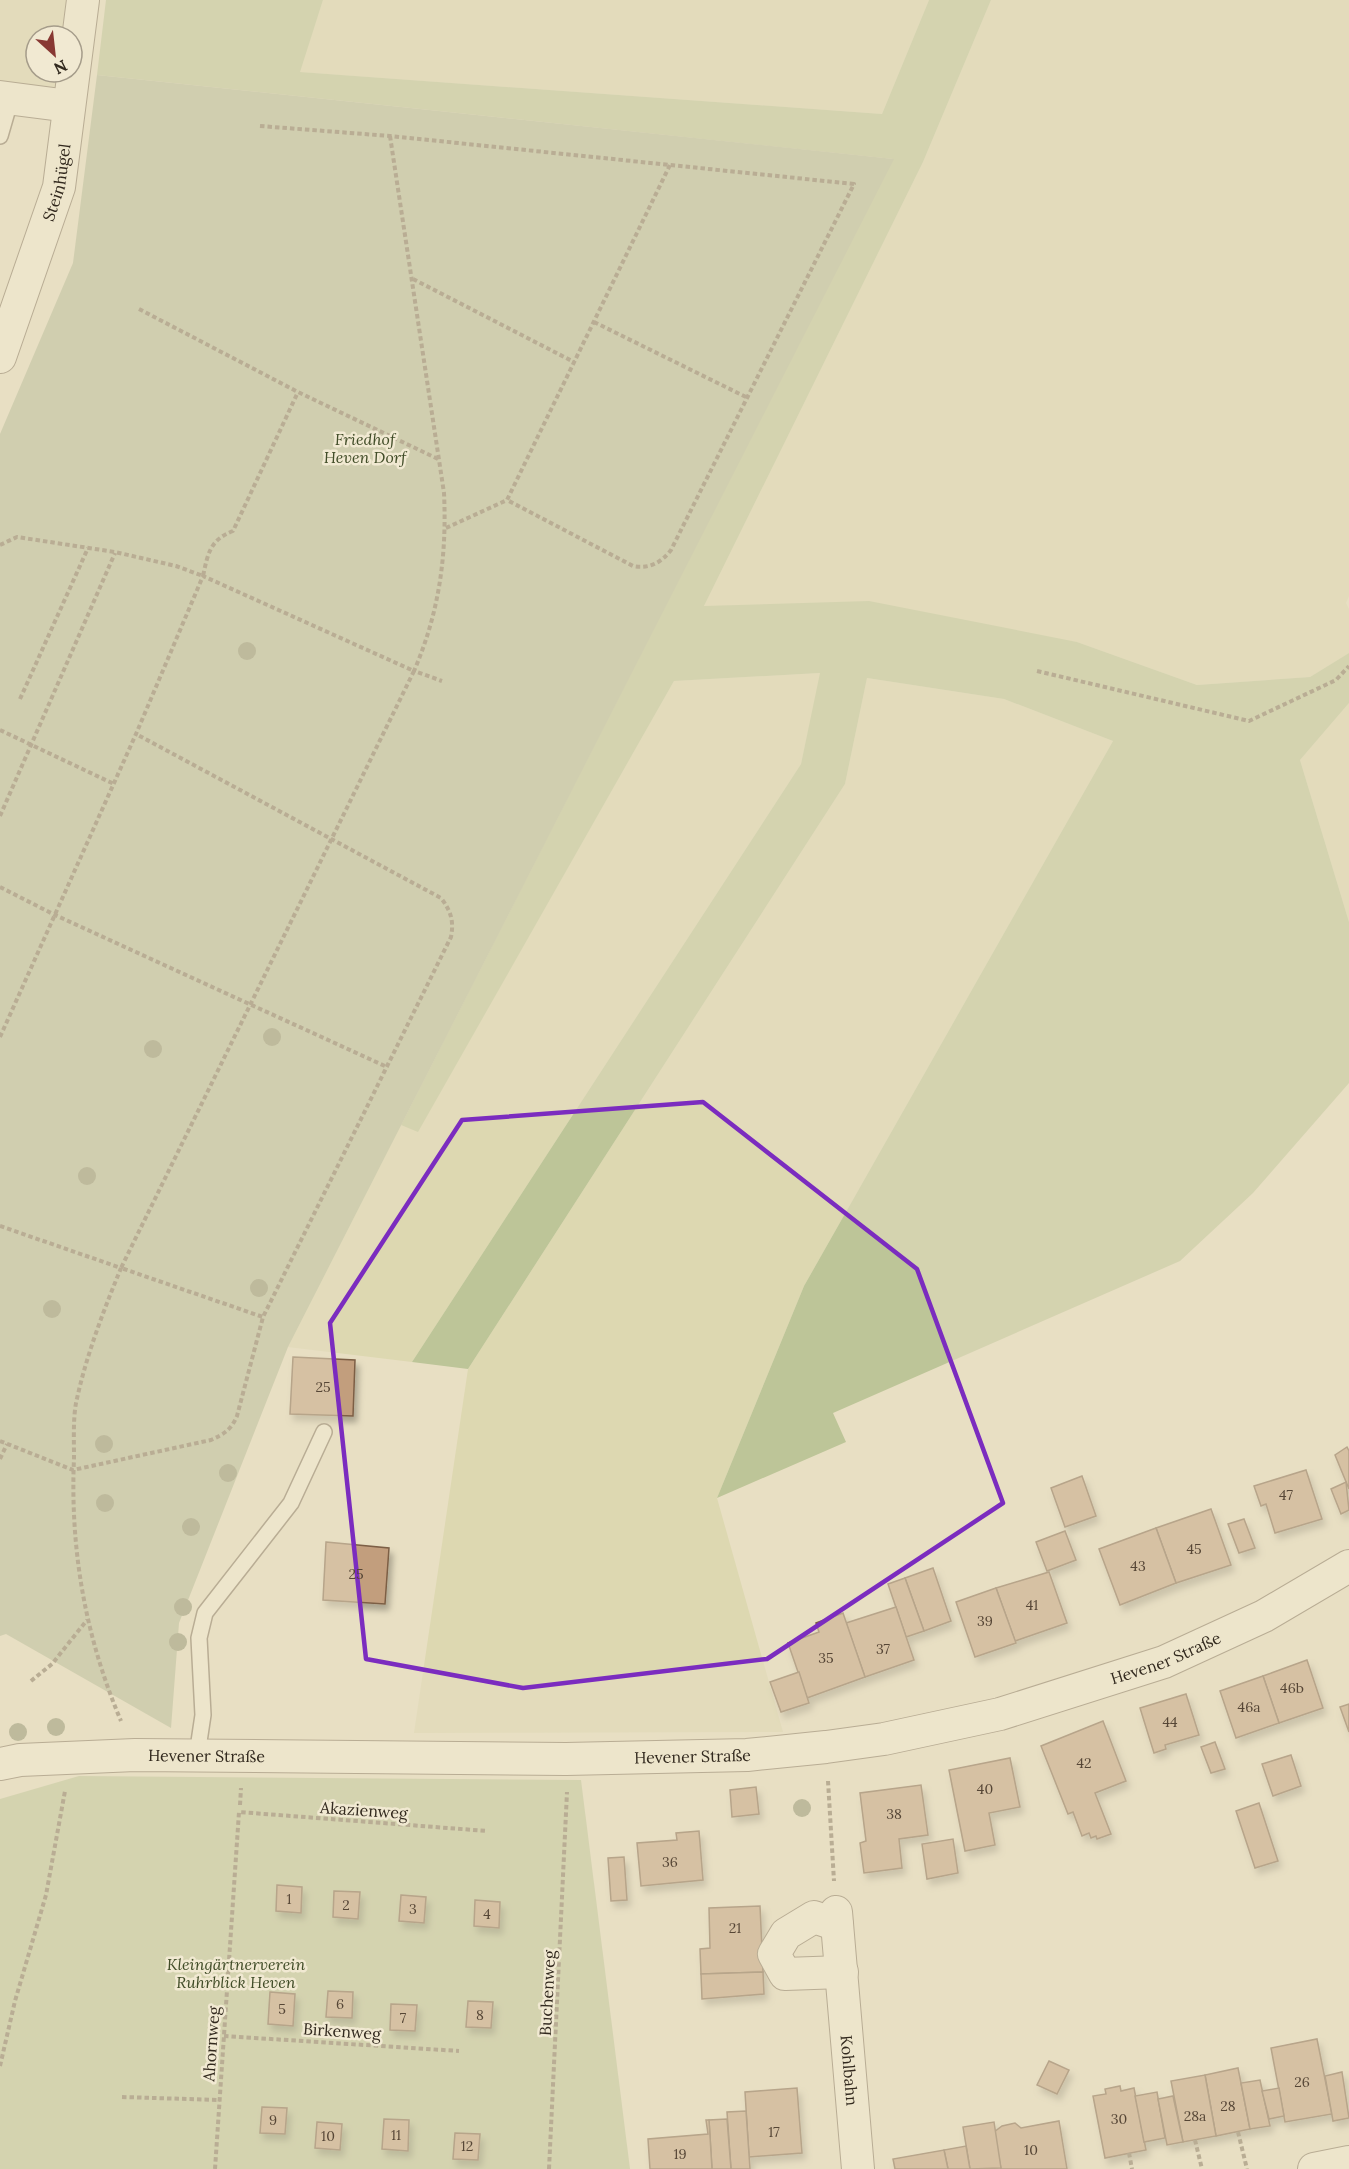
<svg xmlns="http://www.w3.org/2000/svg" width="1349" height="2169" font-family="Lora,serif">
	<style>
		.farmland { fill: #ddd8b1 }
		.green { fill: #bdc598 }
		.cemetery { fill: #b4ba97 }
		.building { fill: #c29e7d; stroke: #7c5e45; stroke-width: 1.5; filter: url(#shadow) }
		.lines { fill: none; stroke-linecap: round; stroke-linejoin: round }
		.lane-casing { stroke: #80715c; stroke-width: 18 }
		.street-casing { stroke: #80715c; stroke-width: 34 }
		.path { stroke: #80715c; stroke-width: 4; stroke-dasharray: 4.5 3; stroke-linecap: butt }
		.lane { stroke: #f4edd5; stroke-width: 15 }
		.street { stroke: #f4edd5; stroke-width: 32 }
		.tree { fill: #8c8e6d }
		.marked { fill: none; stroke: #7b2cbf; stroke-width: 4.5; stroke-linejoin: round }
		.labels { text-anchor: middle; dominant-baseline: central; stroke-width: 5; stroke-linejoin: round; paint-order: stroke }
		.number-label { font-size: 14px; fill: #564636 }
		.street-label { font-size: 16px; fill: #32291e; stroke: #f1e9d2 }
		.park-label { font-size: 16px; font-style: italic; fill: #404c27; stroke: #f1e9d2 }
	</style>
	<defs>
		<filter id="shadow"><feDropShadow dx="3.5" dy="6" stdDeviation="3" flood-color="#0004"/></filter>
	</defs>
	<rect width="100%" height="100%" fill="#e8dfc3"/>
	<g class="farmland">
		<polygon points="0,0 69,0 63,36 36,36 36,72 57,72 55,87 0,84"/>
		<polygon points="323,0 929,0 882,114 299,72"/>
		<polygon points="991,0 1349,0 1349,596 1346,603 1349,609 1349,653 1310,677 1197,685 1077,642 704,606 923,162"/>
		<polygon points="821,673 801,764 412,1362 288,1347 401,1125 418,1131 674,681"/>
		<polygon points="867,678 1004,699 1113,741 804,1286 717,1498 783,1732 414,1733 468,1369 845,784"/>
		<polygon points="1349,703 1349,922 1300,760"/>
	</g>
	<g class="green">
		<polygon points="106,0 323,0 300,72 882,114 929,0 991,0 923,162 704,606 869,601 1077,642 1197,685 1310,677 1349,653 1349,703 1300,760 1349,922 1349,1083 1253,1193 1180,1261 833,1413 846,1442 717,1498 804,1286 1113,741 1004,699 867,678 845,784 468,1369 412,1362 801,764 820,673 674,681 418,1132 401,1125 893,159 97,75"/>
		<polygon points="79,1776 581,1780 630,2169 0,2169 0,1799"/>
	</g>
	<polygon class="cemetery" points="97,75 894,159 288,1347 179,1623 171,1728 6,1634 0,1636 0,434 73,263"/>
	<g class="building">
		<polygon points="293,1357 355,1360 353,1416 290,1414"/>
		<polygon points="1347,1447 1349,1451 1349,1489 1335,1455"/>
		<polygon points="1306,1470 1322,1519 1275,1533 1266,1504 1261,1506 1254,1486"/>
		<polygon points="1082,1476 1096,1516 1065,1527 1051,1488"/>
		<polygon points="1346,1482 1349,1510 1341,1514 1331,1489"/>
		<polygon points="1211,1509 1231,1565 1176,1583 1156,1528"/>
		<polygon points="1244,1519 1255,1548 1239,1553 1228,1524"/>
		<polygon points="1156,1528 1176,1583 1120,1605 1099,1549"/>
		<polygon points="1065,1531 1076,1560 1047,1571 1036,1542"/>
		<polygon points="326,1542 389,1548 385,1604 323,1600"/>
		<polygon points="933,1568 951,1621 924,1631 905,1578"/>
		<polygon points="1049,1572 1067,1623 1015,1641 996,1588"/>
		<polygon points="905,1578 924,1631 906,1637 888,1584"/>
		<polygon points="996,1588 1016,1643 975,1657 956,1602"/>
		<polygon points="896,1607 914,1660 865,1677 846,1623"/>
		<polygon points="843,1613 865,1677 807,1698 788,1643 819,1632 816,1623"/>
		<polygon points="1307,1660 1323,1708 1279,1723 1263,1676"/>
		<polygon points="799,1672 809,1703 781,1712 770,1682"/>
		<polygon points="1263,1676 1279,1723 1236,1738 1220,1691"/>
		<polygon points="1186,1694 1199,1735 1165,1745 1166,1749 1154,1753 1140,1708"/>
		<polygon points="1349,1704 1349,1732 1340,1707"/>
		<polygon points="1103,1721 1126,1781 1095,1793 1111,1834 1097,1839 1096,1836 1091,1838 1089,1833 1082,1836 1073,1812 1068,1814 1041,1746"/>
		<polygon points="1215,1742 1225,1769 1211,1773 1201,1747"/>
		<polygon points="1291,1755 1301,1786 1273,1796 1262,1764"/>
		<polygon points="1010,1758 1020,1807 989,1813 995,1845 965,1851 949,1770"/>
		<polygon points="921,1785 928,1835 899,1839 902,1868 864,1873 860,1843 866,1841 860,1793"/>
		<polygon points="756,1787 759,1814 732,1817 730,1790"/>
		<polygon points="1259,1803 1278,1861 1255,1868 1236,1811"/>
		<polygon points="699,1831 703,1880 641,1886 637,1843 677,1840 676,1833"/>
		<polygon points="953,1839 958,1873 927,1879 922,1844"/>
		<polygon points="624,1857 627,1900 611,1901 608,1858"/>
		<polygon points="277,1885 302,1887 301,1913 276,1911"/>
		<polygon points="334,1891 360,1892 358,1919 333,1917"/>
		<polygon points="401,1895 426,1897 424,1923 399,1921"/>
		<polygon points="475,1900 500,1902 499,1928 474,1926"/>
		<polygon points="760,1906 763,1972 701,1974 700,1949 710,1948 709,1908"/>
		<polygon points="763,1972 764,1994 702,1999 701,1974"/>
		<polygon points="328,1991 353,1992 352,2018 326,2017"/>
		<polygon points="270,1992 295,1994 293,2026 268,2024"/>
		<polygon points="468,2001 493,2002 491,2028 466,2027"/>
		<polygon points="391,2004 417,2005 415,2031 390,2030"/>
		<polygon points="1317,2039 1332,2114 1285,2122 1271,2048"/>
		<polygon points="1049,2061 1069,2070 1057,2094 1037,2085"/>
		<polygon points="1238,2068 1250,2129 1216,2136 1205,2075"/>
		<polygon points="1342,2072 1349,2118 1333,2121 1325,2076"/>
		<polygon points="1205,2075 1216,2136 1183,2142 1171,2081"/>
		<polygon points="1260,2080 1270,2126 1250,2129 1241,2083"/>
		<polygon points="1120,2086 1121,2091 1134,2088 1146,2150 1105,2158 1093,2096 1106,2094 1105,2089"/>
		<polygon points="797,2088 802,2153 749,2157 745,2092"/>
		<polygon points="1279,2088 1284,2116 1269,2119 1262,2091"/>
		<polygon points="1157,2092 1165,2138 1144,2142 1135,2096"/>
		<polygon points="1173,2096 1183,2142 1167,2145 1158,2099"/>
		<polygon points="262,2107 287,2108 285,2134 260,2133"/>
		<polygon points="746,2111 750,2169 731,2169 727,2112"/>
		<polygon points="384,2119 409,2120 408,2151 382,2149"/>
		<polygon points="727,2119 731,2169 712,2169 709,2120"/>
		<polygon points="706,2120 709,2120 712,2169 650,2169 648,2139 708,2134"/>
		<polygon points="1059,2121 1067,2169 1001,2169 994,2132 1002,2126 1015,2123 1021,2128"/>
		<polygon points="317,2122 342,2124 340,2150 315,2148"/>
		<polygon points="994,2122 1001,2168 970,2169 963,2127"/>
		<polygon points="455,2133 480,2134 478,2160 453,2159"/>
		<polygon points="966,2146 970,2169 948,2169 944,2150"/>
		<polygon points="944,2150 948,2169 895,2169 893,2159"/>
	</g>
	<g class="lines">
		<defs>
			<g id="lane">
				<polyline points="0,136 11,98"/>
				<polyline points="197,1755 203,1715 199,1638 205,1613 291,1503 324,1432"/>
			</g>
			<g id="street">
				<polyline points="0,97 69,106"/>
				<path id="s1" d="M0 357 59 187 83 0"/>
				<path id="s2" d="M0 1764 20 1760 135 1755 566 1759 747 1755 826 1747 884 1739 1000 1714 1164 1662 1264 1616 1349 1566"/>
				<path id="s3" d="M836 1912 858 2169"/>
				<polyline points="837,1925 814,1917 786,1934 774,1954 785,1974 842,1972"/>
				<polyline points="1314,2169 1349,2162"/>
			</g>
		</defs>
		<use href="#lane" class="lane-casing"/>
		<use href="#street" class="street-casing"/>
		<g class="path">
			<path d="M260 126 390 136 854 184 671 550C661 563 649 569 633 566L507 500"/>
			<path d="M390 136 444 493C447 556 439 613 414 671L442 681"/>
			<polyline points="413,279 574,362"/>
			<polyline points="139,309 298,392 438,459"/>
			<polyline points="594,322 748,398"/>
			<polyline points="446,528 507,500 670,165"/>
			<path d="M0 545 17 537 115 552 176 566 203 576C208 553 210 540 233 531L298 392"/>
			<polyline points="1037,671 1249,721 1336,680 1349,666"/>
			<polyline points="20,699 88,548"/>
			<polyline points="0,730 114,784"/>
			<polyline points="0,816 115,553"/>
			<polyline points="0,887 55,915 387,1067"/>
			<polyline points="0,1037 136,734 203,576 414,671 121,1268 263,1317"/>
			<path d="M0 1226 121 1268C103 1312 86 1356 76 1403 73 1420 74 1440 74 1458 70 1549 85 1636 121 1721"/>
			<path d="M0 1441 73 1470 211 1440C224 1434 231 1430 237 1416L263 1317 451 937C454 921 451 911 441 898L136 734"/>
			<polyline points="0,1459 7,1444"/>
			<polyline points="31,1681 52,1664 87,1620"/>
			<polyline points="828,1781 834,1881"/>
			<polyline points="240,1805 241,1788"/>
			<polyline points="224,2036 459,2051"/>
			<polyline points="0,2066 15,2001 46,1895 65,1791"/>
			<polyline points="122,2097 220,2100"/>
			<polyline points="1238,2132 1247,2169"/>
			<polyline points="1195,2140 1202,2169"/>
			<polyline points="1129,2153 1132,2169"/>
			<polyline points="215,2169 239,1812 487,1831"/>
			<polyline points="549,2169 567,1792"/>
		</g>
		<use href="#lane" class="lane"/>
		<use href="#street" class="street"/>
	</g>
	<g class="tree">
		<circle cx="247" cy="651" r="9"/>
		<circle cx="272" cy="1037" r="9"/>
		<circle cx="153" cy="1049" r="9"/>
		<circle cx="87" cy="1176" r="9"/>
		<circle cx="259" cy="1288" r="9"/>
		<circle cx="52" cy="1309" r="9"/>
		<circle cx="104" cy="1444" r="9"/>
		<circle cx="228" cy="1473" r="9"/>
		<circle cx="105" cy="1503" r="9"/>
		<circle cx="191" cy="1527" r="9"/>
		<circle cx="183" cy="1607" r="9"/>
		<circle cx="178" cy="1642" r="9"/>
		<circle cx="56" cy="1727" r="9"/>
		<circle cx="18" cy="1732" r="9"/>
		<circle cx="802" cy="1808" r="9"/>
	</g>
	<path d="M0 0H1349V2169H0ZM703 1102 917 1269 1003 1503 767 1659 523 1688 366 1659 330 1323 462 1120Z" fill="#e8dfc3" fill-opacity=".55" fill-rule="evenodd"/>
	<path class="marked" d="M703 1102 917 1269 1003 1503 767 1659 523 1688 366 1659 330 1323 462 1120Z"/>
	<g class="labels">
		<g class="number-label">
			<text x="323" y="1387">25</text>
			<text x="1286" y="1495">47</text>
			<text x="1194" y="1549">45</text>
			<text x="1138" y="1566">43</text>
			<text x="356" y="1574">25</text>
			<text x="1032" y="1605">41</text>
			<text x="985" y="1621">39</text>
			<text x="883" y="1649">37</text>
			<text x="826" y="1658">35</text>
			<text x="1292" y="1688">46b</text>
			<text x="1249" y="1707">46a</text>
			<text x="1170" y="1722">44</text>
			<text x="1084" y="1763">42</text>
			<text x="985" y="1789">40</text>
			<text x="894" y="1814">38</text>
			<text x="670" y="1862">36</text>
			<text x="289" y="1899">1</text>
			<text x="346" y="1905">2</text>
			<text x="413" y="1909">3</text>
			<text x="487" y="1914">4</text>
			<text x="735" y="1928">21</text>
			<text x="340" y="2004">6</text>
			<text x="282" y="2009">5</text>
			<text x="480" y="2015">8</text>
			<text x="403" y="2018">7</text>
			<text x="1302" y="2082">26</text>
			<text x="1228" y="2106">28</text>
			<text x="1195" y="2116">28a</text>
			<text x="1119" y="2119">30</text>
			<text x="273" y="2120">9</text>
			<text x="774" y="2132">17</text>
			<text x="396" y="2135">11</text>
			<text x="328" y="2136">10</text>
			<text x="467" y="2146">12</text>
			<text x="1031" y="2150">10</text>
			<text x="680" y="2154">19</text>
		</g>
		<g class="street-label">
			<text stroke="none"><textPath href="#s1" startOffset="184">Steinhügel</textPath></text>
			<text stroke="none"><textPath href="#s2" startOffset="1179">Hevener Straße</textPath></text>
			<text stroke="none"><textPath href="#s2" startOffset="207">Hevener Straße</textPath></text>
			<text stroke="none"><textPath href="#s2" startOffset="693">Hevener Straße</textPath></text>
			<text transform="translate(364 1810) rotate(4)">Akazienweg</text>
			<text transform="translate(547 1993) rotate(-87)">Buchenweg</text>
			<text transform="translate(342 2031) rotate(4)">Birkenweg</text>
			<text transform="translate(211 2044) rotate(-86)">Ahornweg</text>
			<text stroke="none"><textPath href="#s3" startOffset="159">Kohlbahn</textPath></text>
		</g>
		<g class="park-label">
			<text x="365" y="439">Friedhof<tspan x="365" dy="18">Heven Dorf</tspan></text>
			<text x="236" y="1964">Kleingärtnerverein<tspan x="236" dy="18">Ruhrblick Heven</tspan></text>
		</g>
	</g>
	<g transform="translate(54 54) rotate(153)"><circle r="28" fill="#f1e9d2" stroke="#a59c8a" stroke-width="1.5"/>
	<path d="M0-4.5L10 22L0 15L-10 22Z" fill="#883833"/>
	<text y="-9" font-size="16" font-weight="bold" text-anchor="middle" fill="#32291e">N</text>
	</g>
</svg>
